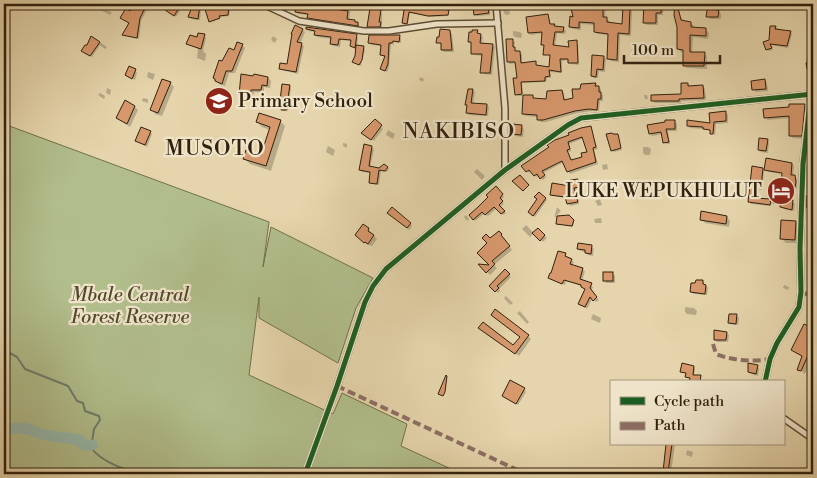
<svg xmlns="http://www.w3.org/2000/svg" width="817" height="478" font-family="'Libre Bodoni',serif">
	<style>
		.green { fill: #b1be8c; stroke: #70704c }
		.shadow { fill: #0003; fill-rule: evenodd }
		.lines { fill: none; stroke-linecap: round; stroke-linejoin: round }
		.stream { stroke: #6d7c6c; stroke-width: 2 }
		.river { stroke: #96b8ab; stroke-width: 11 }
		.building { fill: #d7986c; stroke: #30210d; fill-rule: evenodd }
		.minor-casing { stroke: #5e4e35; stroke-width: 8 }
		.minor { stroke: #efe4c9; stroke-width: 5 }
		.quiet { stroke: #8d6e63; stroke-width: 4; stroke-dasharray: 8 4; stroke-linecap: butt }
		.cycleway-casing { stroke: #efe4c9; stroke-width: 8 }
		.cycleway { stroke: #1b5e20; stroke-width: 5 }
		.labels { text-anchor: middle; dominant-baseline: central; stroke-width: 4.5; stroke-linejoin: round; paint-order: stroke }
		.poi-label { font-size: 19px; fill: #30210d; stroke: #efe4c9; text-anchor: start }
		.park-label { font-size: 19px; font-style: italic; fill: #50482d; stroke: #efe4c9 }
		.quarter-label { font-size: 21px; letter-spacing: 1px; fill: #30210d; stroke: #efe4c9 }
	</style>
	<rect width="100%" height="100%" fill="#e6d5ac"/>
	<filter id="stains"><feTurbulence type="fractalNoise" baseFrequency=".004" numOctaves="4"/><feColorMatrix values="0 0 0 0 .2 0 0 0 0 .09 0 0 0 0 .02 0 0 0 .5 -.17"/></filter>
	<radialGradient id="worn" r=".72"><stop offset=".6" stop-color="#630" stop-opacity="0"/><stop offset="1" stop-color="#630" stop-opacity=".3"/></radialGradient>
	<polygon class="green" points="4,124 269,222 263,267 271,227 373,278 356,308 338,363 259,318 259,297 249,375 333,414 342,393 407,424 401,446 462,474 4,474"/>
	<g class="shadow">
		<polygon points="136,4 139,4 147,9 141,21 139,39 124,35 130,23 130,13"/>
		<polygon points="309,4 332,4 331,10 346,12 346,5 341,4 364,4 363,9 351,6 349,21 358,23 360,27 311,20 309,15 298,14 296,12 309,6"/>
		<polygon points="402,4 433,4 433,10 448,12 449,16 430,17 410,13 408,24 405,24 403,22 406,5"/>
		<polygon points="479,4 489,4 490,15 477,16 475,14 480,8"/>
		<polygon points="502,4 508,4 510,14 506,15 504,13"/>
		<polygon points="529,4 543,4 544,7 532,9"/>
		<polygon points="571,4 606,4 605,18 609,21 609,24 623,25 624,4 621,4 630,4 630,8 632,11 631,36 620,35 619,62 611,61 609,59 609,35 598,34 595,32 596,25 581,24 581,30 573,29 570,27 575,18"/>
		<polygon points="646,4 664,5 663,15 658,15 658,25 647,25 644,23"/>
		<polygon points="708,4 719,4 719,11 721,14 721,19 710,19 708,16"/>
		<polygon points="750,4 756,4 756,8 752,8"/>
		<polygon points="226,5 226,8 230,10 229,16 219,17 220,19 211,22 210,21 213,9"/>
		<polygon points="677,5 683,22 691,23 694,26 693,29 706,30 709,33 708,39 693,37 692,53 704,53 707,56 707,69 687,68 684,65 685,52 681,52 678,49"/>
		<polygon points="95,7 112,12 110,15"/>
		<polygon points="199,7 201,9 200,20 191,19 189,17"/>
		<polygon points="178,9 180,11 176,17 169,12"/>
		<polygon points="380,11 382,13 382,28 370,28 368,26"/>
		<polygon points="548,15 551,25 566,30 565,34 557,33 555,47 570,48 576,42 578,44 579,65 571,64 569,60 562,61 562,73 550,72 551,78 547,78 546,82 522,83 523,96 518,96 516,94 518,79 516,63 510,64 508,62 513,41 515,42 514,48 516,52 522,54 522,64 535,62 538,66 550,68 551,56 544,54 545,46 542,44 544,33 531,35 529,33"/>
		<polygon points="775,27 792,34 788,48 771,45 773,50 769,51 765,43 770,41"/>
		<polygon points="307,29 356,36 358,38 357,46 365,49 361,66 355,63 357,49 351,46 352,41 341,40 340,47 333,46 331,44 332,39 317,37 315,35 316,32 309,31"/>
		<polygon points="302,30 305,32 300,44 304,46 298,74 282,70 280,68 288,66 293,34"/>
		<polygon points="449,31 452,34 454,52 444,52 442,50 442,45 438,42"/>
		<polygon points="513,31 520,32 522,34 521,38 515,37 513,35"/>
		<polygon points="477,32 483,37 482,44 492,45 495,47 492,75 484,74 482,72 483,56 474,55 472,53 472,44 469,41"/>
		<polygon points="204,36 206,38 203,51 206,54 205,61 197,58 198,49 188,43"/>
		<polygon points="273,36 277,39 275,43 271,40"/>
		<polygon points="399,36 401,38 401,43 394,42 394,45 391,44 389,67 387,72 382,69 386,57 381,55 382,46 372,45 370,43"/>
		<polygon points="92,37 107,47 105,49 100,45 92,57 84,53"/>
		<polygon points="242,45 245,48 235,73 229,73 225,86 219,84 216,81 222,62"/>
		<polygon points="809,50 813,51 813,70 810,71 808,69"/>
		<polygon points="604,57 606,59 605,72 599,71 598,78 594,78 592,76"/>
		<polygon points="135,70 137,73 135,80 126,75"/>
		<polygon points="148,72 155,74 153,80 147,77"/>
		<polygon points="420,77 424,79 423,82 419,80"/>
		<polygon points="268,78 271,81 270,88 264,87 264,93 254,92 253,99 243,97 240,94"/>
		<polygon points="765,80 767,83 768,91 756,92 754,90"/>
		<polygon points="170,83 174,87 162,116 155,114 152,110"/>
		<polygon points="595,84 601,89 601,93 603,95 603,101 600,101 599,111 592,111 577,113 546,122 540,122 538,117 526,116 523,114 533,96 535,99 547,100 562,91 564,93 565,101 574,99 582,90"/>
		<polygon points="687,84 690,86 703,86 705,89 706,100 681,101 681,103 655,103 653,101 682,95"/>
		<polygon points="289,86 291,88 288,111 284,111 282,109"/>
		<polygon points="107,88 111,90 110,95 106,93"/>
		<polygon points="473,90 475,92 473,104 487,105 489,107 488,116 469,115 467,113 468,106 466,105"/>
		<polygon points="100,93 105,96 104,99 98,95"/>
		<polygon points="644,95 647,95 648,99 645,99"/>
		<polygon points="143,98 148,99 148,103 142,101"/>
		<polygon points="791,105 805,105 808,108 804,139 793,138 790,135 790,118 768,120 765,117 791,108"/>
		<polygon points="135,107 138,110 130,127 117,118"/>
		<polygon points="725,112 728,115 728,123 716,124 715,136 712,131 704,129 690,128 688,126 711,124"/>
		<polygon points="280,121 285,126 271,171 250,164 245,159 262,156 270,130 262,127 257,122"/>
		<polygon points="375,121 383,129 374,141 365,135"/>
		<polygon points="675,122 677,124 677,131 668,131 670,144 667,144 664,142 663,134 652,136 650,133"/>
		<polygon points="521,126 524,129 523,137 515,136 513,134"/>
		<path d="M590 127 598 149 594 150 598 164 570 174 564 162 543 173 546 177 543 180 539 175 537 177 531 171 529 173 523 166ZM584 138 588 152 584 158 572 161 568 152 571 151 569 144Z"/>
		<polygon points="388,130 395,134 393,139 386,135"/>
		<polygon points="150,132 152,134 147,147 137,141"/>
		<polygon points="617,135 622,150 614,152 612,150"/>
		<polygon points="767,140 769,142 768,153 761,152 759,150"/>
		<polygon points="343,143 347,144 347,148 343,146"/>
		<polygon points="328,146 335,150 333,156 326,152"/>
		<polygon points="371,147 374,149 370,168 380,170 387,167 389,169 387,172 381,171 379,185 372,184 370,182 371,173 362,172 360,169"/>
		<polygon points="643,147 648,147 651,149 650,155 645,155 643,153"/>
		<polygon points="607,164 608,169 603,170 602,165"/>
		<polygon points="792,164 794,166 793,176 797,179 797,189 794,188 792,201 795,204 794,211 784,209 781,205 775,202 782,188 783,174 768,172 766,169"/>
		<polygon points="753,168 763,169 764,171 762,190 757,189 756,199 770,200 772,202 771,206 751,204 750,202"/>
		<polygon points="477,169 485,176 482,180 474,172"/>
		<polygon points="578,181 580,183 580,189 576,189 579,204 570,206 567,198 553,196 551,194 571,187"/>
		<polygon points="812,182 813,182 813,209 807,207 811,197"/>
		<polygon points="496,187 504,197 501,200 504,204 500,207 506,213 503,215 497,208 488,216 485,213 475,221 470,215 489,197"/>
		<polygon points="539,193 547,200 535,217 529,212 539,200"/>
		<polygon points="600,199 602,205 598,206 595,201"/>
		<polygon points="557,207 561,211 554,218"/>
		<polygon points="391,215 410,223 412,226 409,230"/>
		<polygon points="466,215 469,219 467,221 464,217"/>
		<polygon points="568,216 574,222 573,227 558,224"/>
		<polygon points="727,217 730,221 729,227 705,223 701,219"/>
		<polygon points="601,218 602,223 595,223 594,219"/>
		<polygon points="796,222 799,226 799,243 786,243 782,239"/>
		<polygon points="526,225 534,233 538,229 547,238 543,242 534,233 530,237 522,229"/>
		<polygon points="368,229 377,239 372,246 368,245 360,239"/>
		<polygon points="499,232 512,250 494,265 497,268 490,275 481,266 492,267 490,240"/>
		<polygon points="592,247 594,249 593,256 588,255 586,252 580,251 578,248"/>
		<polygon points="565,254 567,258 574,262 572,266 585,271 582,281 593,287 591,291 599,300 596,302 592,299 587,309 579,304 586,290 582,286 566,281 565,285 549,278"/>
		<polygon points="505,271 511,277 499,289 500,291 498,293 491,286"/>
		<polygon points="613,274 615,276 615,283 606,283 604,280"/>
		<polygon points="703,282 708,288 707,295 694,294 691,292"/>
		<polygon points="784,285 789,287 788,290 783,288"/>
		<polygon points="506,296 513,303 510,305 504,298"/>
		<polygon points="685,307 694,308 697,311 696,315 687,314 685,312"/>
		<polygon points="520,311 529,322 527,324 517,313"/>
		<polygon points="593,314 601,318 600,323 591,319"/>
		<polygon points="737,316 739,318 738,325 731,324 729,322"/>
		<polygon points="804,325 813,329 813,356 805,374 799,369 803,357 793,350"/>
		<polygon points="483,331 514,347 521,337 528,336 531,339 519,356"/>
		<polygon points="726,333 729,335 728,342 717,342 715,340"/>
		<polygon points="757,366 759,369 758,376 751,374 749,372"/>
		<polygon points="693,367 695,369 694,376 700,377 702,382 691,382 691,379 687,377 687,374 682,371"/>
		<polygon points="524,389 526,392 518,405 503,396"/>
		<polygon points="668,444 675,444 671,474 667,474 664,471"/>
		<polygon points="687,450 693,452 692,457 686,455"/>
		<polygon points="680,472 689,473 689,474 680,474"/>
	</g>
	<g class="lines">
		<path class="stream" d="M4 350 17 357 25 369 68 386 77 401 83 403 85 411 99 416 100 420 94 429 91 448C103 463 124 469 141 474"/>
		<polyline class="river" points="4,429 25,428 44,435 80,440 83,445 92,445"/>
	</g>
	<g class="building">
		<polygon points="134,4 142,4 146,6 140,18 137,38 122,35 129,23 120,18 126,8 130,11"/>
		<polygon points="169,4 172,4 179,8 174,16 165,10"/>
		<polygon points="193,4 200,5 198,19 188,17"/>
		<polygon points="212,4 226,4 225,7 229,7 228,15 219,16 220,18 209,22 204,6 212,7"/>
		<polygon points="296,4 330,4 329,8 348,11 347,19 355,20 355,22 358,22 358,26 307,18 308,14 295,12"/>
		<polygon points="405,4 413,7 413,5 419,6 419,4 433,4 432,8 449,10 448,15 428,16 409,12 407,24 402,23"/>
		<polygon points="478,4 487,4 489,13 474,15 473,8 478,7"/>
		<polygon points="570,4 600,4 600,9 603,9 603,17 607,17 607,22 622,24 623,6 630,7 629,34 618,33 617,60 607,59 608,34 594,32 594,23 579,22 579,28 569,27 570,16 573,17"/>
		<polygon points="644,4 662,4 661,13 656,13 656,23 643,23"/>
		<polygon points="675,4 677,4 681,20 691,22 691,27 706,28 706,36 690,35 690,52 705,52 704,66 683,66 683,50 677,49 677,27 674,15"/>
		<polygon points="708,4 717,4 716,10 719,10 718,17 706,17"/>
		<polygon points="370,8 381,10 379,22 381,22 380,27 367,27"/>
		<polygon points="548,14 550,24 555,24 554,26 564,27 563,32 555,32 553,45 569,47 568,41 577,40 578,63 568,63 568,59 560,59 561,72 549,70 550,76 545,77 545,81 521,82 522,94 515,95 513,78 517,78 515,62 507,62 506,39 513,39 513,47 515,47 515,51 520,51 521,63 536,61 536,65 549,67 550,55 543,55 544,45 541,45 542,32 528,33 526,17"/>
		<polygon points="295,25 303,29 297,42 302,43 296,72 279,69 280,63 287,64 292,34 291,34"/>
		<polygon points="770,26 776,26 775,29 791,31 787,46 770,44 772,48 766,50 763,42 769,40"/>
		<polygon points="306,27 357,34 355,48 350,46 351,40 339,39 338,45 330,44 331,37 314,35 315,31 306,29"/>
		<polygon points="440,29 450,30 452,50 441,50 441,43 436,43 437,37 439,37"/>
		<polygon points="472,30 478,30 477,33 481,34 480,43 493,44 490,73 480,73 482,54 471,54 471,42 468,42 469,32 472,32"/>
		<polygon points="198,33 205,34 201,49 186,44 190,35 197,37"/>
		<polygon points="369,35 400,35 399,42 393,41 392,43 389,43 388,64 385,71 380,69 385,56 380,55 381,45 368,43"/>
		<polygon points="91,36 100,42 90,56 81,51 85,45 87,45"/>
		<polygon points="237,42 243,44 232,71 226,71 222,84 215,81 215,79 213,78 219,60 222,61 229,48 234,50"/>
		<polygon points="356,45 364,46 362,60 359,65 352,62 355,56"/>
		<polygon points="808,49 813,49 813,68 807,69 806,63 807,63"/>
		<polygon points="592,55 604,56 603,70 597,69 596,77 591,76"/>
		<polygon points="129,66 136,69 132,79 125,75"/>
		<polygon points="241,74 253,76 254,74 268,77 267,86 262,85 261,90 251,90 250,96 239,95"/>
		<polygon points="162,79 171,82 158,113 150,110"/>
		<polygon points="765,79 766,89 752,90 751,81"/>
		<polygon points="596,83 595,86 599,86 599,92 601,92 601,99 598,99 597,110 589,109 575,111 543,120 537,120 537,115 522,114 523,95 533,95 533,98 546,99 547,91 562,90 564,100 573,98 572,89 580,89 581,84"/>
		<polygon points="681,83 688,83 688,86 703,85 704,98 679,99 679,101 651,101 651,95 681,94"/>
		<polygon points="282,84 290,85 286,110 281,110 281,101 280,101"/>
		<polygon points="468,89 473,89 471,103 487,104 486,115 466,113 467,105 465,105"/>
		<polygon points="125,100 135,106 127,124 116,118"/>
		<polygon points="789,104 805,104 802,136 789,136 789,116 764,118 763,109 789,107"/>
		<polygon points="726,111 726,121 714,122 713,134 710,134 710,130 703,129 703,127 687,126 687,120 710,123 709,113"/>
		<polygon points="259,113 281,120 266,166 243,159 246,150 261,155 270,127 256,122"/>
		<polygon points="375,119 382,125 371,140 361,133"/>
		<polygon points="665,120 675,120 675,129 666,129 669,142 663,143 661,132 649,134 647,125 665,122"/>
		<polygon points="512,124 522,125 521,135 511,134"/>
		<path d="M591 126 596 147 593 148 596 162 567 172 562 161 542 171 545 175 540 179 537 174 534 176 529 170 526 172 521 166 549 147 547 145 555 140 569 135 568 133 581 128ZM582 137 587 152 581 153 582 157 571 160 567 150 570 149 568 142Z"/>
		<polygon points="141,127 151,131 145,145 135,141"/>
		<polygon points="612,133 613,134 618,134 621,148 611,151 606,134"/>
		<polygon points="759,138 768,139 766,151 758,150"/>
		<polygon points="364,144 372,146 369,166 379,168 384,164 388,167 385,171 379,170 377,184 369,183 370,172 359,170"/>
		<polygon points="766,158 792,163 791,175 795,175 796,182 795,187 792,187 790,200 793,200 792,210 780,207 780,204 773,203 775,186 781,187 782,173 764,170"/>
		<polygon points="752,166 763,168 761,188 755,188 754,198 771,199 770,205 748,202"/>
		<polygon points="520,175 529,185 523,191 512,181"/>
		<polygon points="578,179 579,187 574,188 578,202 567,204 565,197 550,195 552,183 570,186 570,180"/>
		<polygon points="496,186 503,194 500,198 503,201 499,205 505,211 501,214 494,207 485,215 482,212 473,220 469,215 478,207 488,197 486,195"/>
		<polygon points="539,192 546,198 533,216 528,212 537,199 534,197"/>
		<polygon points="806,196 813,196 813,208 806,207"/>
		<polygon points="392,207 411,223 407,228 387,213"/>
		<polygon points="701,211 727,216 726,224 700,220"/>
		<polygon points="569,215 574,220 572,226 556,224 557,216"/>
		<polygon points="781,220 796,221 795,240 780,239"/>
		<polygon points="363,224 369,228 368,231 374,235 368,244 365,242 364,243 355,235"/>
		<polygon points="538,228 545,235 540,241 532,233"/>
		<polygon points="499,231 502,234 501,235 510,246 492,261 495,264 486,273 478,264 489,265 477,253 487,243 482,238 486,234 490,238"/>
		<polygon points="578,243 592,245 591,254 585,253 585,250 577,249"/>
		<polygon points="558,251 566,253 565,256 572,259 570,264 583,268 580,279 592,283 590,288 597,297 593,301 590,297 585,307 578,304 585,289 581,287 581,285 564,280 562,284 548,278 550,273 551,273"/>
		<polygon points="505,269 510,274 497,286 499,288 495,292 489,286"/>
		<rect x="603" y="272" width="10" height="9"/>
		<polygon points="696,280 703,280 703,284 706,285 705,294 690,292 691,283 695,283"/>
		<polygon points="495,309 529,335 515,354 478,328 483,322 513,345 520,337 491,315"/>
		<polygon points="729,314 737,314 736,324 728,323"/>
		<polygon points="804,324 813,328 813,344 801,371 797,370 802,356 791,350"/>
		<polygon points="714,330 727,332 726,340 714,340"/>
		<polygon points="682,363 694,366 693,375 701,375 700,382 689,382 690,378 685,377 686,373 680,372"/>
		<polygon points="748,363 758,365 756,374 748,372"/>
		<polygon points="446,375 447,376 445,392 443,396 438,394"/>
		<polygon points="510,380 525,388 516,404 502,396"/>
		<polygon points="666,444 672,444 668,472 663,472"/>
	</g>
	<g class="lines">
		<defs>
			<g id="minor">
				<polyline points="259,4 267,6 299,21 364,31 389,31 437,24 498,23"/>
				<polyline points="496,4 505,108 505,170"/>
				<polyline points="765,382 770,359 777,343 799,307 801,292 800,249 803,164 811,94"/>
				<polyline points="783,418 813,439"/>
				<polyline points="305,474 337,386 365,302 373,286 386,269 505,170 568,125 581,118 813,94"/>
			</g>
		</defs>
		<use href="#minor" class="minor-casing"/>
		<use href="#minor" class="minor"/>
		<g class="quiet">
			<polyline points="801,292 813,296"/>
			<path d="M713 344 716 354C734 361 751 362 770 359"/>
			<polyline points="337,386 526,474"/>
		</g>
		<defs>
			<g id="cycleway">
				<polyline points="765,382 770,359 777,343 799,307 801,292 800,249 803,164 811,94"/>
				<polyline points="305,474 337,386 365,302 373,286 386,269 505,170 568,125 581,118 813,94"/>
			</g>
		</defs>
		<use href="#cycleway" class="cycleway-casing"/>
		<use href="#cycleway" class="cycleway"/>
	</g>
	<defs>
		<symbol id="school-disc" viewBox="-11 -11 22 22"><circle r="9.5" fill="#8f2418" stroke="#efe4c9"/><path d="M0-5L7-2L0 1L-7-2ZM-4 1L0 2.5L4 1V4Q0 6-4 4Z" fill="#fff"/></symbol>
		<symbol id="hotel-disc" viewBox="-11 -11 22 22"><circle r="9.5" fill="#8f2418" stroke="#efe4c9"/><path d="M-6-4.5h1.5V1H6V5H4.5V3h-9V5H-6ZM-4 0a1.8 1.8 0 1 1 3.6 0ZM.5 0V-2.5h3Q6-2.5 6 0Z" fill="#fff"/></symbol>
	</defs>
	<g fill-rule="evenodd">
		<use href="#school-disc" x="203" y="85" width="32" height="32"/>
		<use href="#hotel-disc" x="765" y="175" width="32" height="32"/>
	</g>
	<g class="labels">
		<g class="poi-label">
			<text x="238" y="101">Primary School</text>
			<text x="762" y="191" text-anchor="end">LUKE WEPUKHULUT</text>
		</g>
		<g class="park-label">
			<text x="130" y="295">Mbale Central<tspan x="130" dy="22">Forest Reserve</tspan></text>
		</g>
		<g class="quarter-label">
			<text x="459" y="132">NAKIBISO</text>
			<text x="215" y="149">MUSOTO</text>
		</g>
	</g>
	<rect width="817" height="478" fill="none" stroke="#e6d5ac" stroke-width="20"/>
	<rect x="5" y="5" width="807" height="468" fill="none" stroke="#30210d" stroke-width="2.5"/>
	<rect x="10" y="10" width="797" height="458" fill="none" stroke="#30210d"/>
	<rect x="610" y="380" width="175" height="65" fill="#efe4c9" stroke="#a3967e"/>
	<rect x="620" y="397" width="25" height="8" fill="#1b5e20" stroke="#a3967e"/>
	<text x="654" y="406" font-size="15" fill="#30210d">Cycle path</text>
	<rect x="620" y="422" width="25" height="8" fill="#8d6e63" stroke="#a3967e"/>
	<text x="654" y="430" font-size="15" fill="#30210d">Path</text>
	<path d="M624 55v8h96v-8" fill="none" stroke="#30210d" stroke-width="2.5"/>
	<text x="632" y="55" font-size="15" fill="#30210d" stroke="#efe4c9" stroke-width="4" paint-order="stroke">100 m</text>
	<rect width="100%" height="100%" filter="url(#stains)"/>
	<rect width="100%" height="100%" fill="url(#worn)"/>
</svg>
